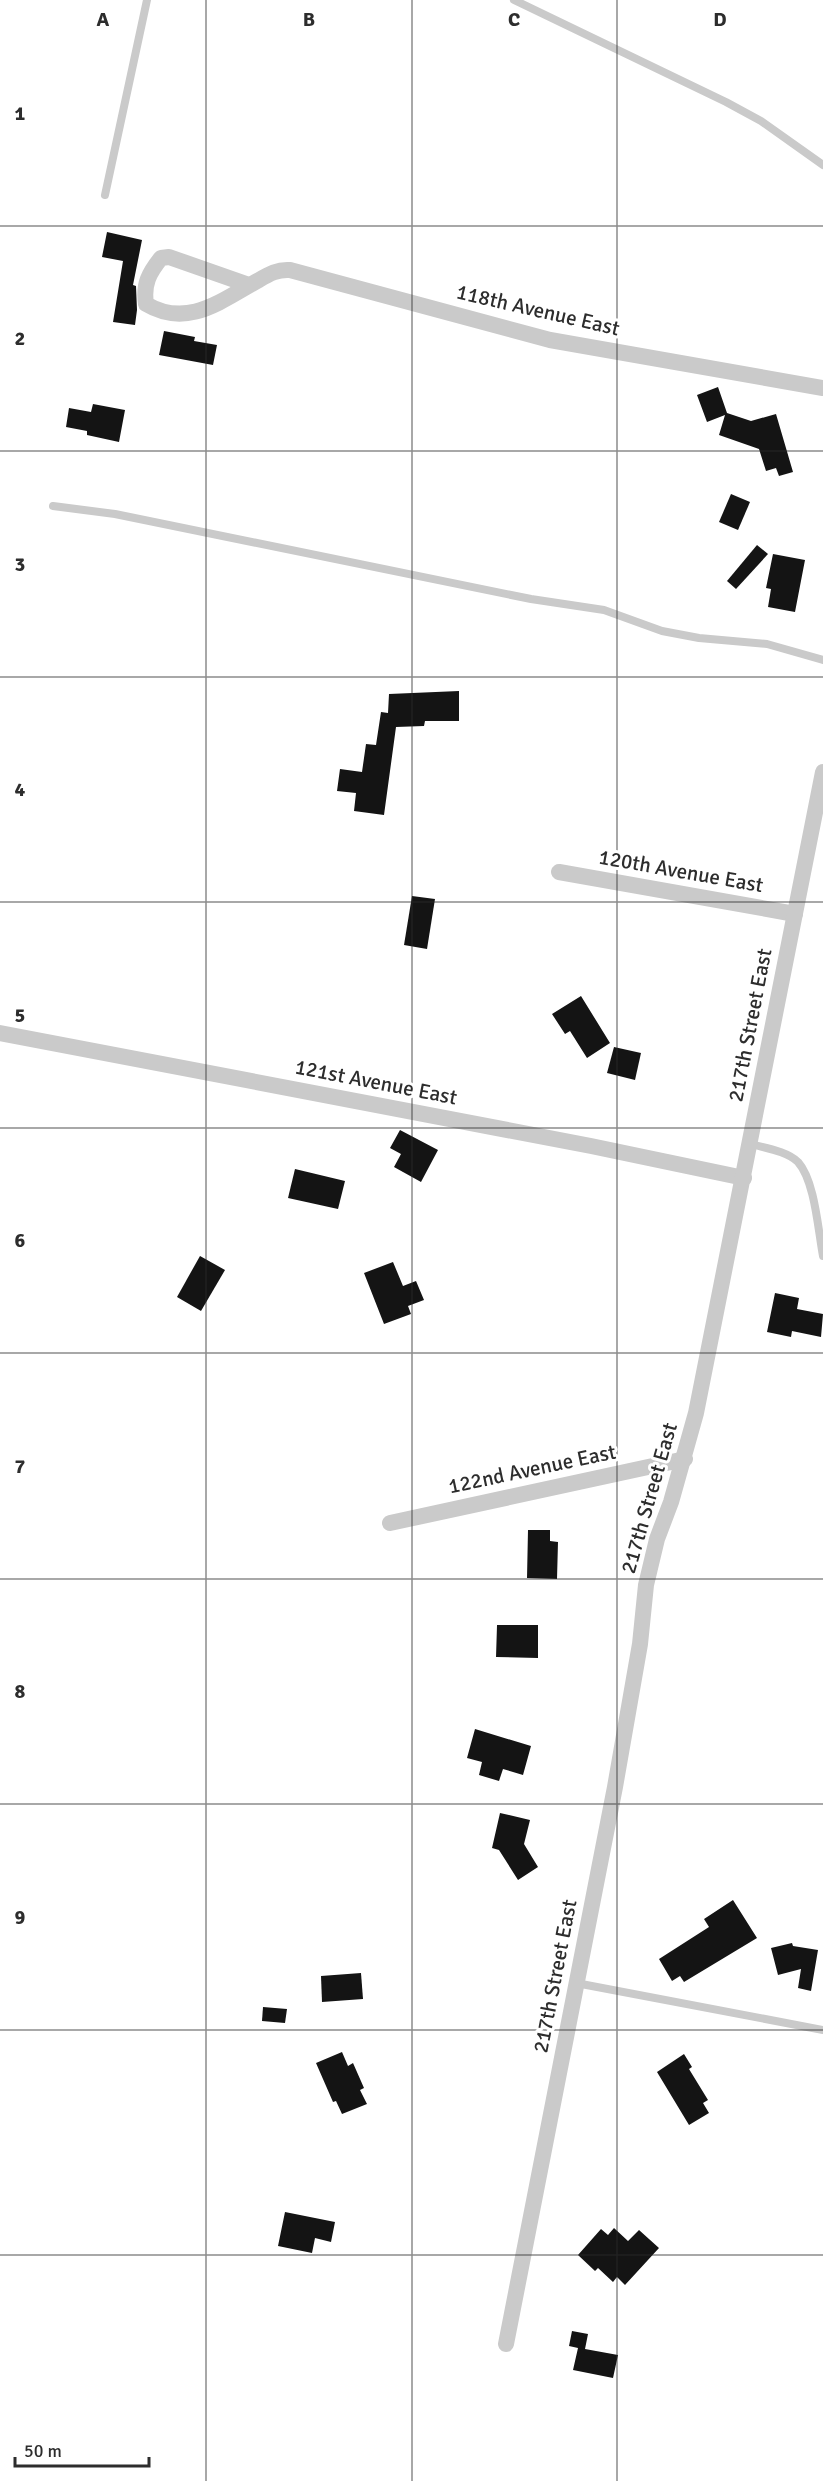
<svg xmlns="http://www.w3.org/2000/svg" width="823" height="2481" font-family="Signika,sans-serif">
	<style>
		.building { fill: #141414 }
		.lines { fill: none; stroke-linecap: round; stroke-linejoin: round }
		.lane { stroke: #cacaca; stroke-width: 8 }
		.street { stroke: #cacaca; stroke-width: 16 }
		.grid { fill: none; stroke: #2d2d2d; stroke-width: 1.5; stroke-opacity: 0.55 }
		.labels { text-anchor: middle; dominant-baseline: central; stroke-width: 6; stroke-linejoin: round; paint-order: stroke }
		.street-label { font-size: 21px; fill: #2d2d2d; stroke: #fff }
		.grid-label { font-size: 20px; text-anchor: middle; font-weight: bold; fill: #2d2d2d; stroke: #fff; stroke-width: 6; stroke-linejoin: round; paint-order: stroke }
	</style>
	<rect width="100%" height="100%" fill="#fff"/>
	<g class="building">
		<polygon points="107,232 142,240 133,285 136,286 137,310 135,325 113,322 123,261 102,257"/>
		<polygon points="164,331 195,337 194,341 217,345 213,365 159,355"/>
		<polygon points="718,387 727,413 751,421 776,414 793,472 779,476 776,468 766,471 759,449 719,435 725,415 707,422 697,395"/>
		<polygon points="93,404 125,410 119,442 87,435 87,431 66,427 69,408 91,412"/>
		<polygon points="731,494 750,502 738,530 719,522"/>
		<polygon points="757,545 768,554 736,589 727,581"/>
		<polygon points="773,554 805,560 795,612 768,607 771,589 766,588"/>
		<polygon points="459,691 459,721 425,721 424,726 396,727 384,815 354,811 356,793 337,791 340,769 362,772 366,744 376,745 381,712 388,713 389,694"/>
		<polygon points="412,896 435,899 427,949 404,945"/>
		<polygon points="581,996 610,1043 587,1058 570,1031 565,1034 552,1014"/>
		<polygon points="614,1047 641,1053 635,1080 607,1073"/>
		<polygon points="400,1130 438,1150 421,1182 394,1167 401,1154 390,1148"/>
		<polygon points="295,1169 345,1181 338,1209 288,1198"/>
		<polygon points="200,1256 225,1270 201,1311 177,1297"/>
		<polygon points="393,1262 403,1286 416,1281 424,1300 408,1306 411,1314 384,1324 364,1273"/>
		<polygon points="775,1293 799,1298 797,1309 823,1314 821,1337 792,1331 791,1337 767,1332"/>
		<polygon points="528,1530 550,1530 550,1541 558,1542 557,1579 527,1578"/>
		<polygon points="497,1625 538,1625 538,1658 496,1657"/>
		<polygon points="475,1729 531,1746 523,1775 503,1769 499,1781 479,1775 482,1762 467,1758"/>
		<polygon points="500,1813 530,1820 524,1844 538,1867 518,1880 499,1850 492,1848"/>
		<polygon points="733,1900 757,1938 684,1982 680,1976 672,1981 659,1959 709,1927 704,1919"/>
		<polygon points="792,1943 793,1946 818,1950 811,1991 798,1988 801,1969 778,1975 771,1948"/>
		<polygon points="361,1973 363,1999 322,2002 321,1976"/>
		<polygon points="263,2007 287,2009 285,2023 262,2021"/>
		<polygon points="342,2052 348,2066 353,2063 364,2088 360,2090 367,2104 342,2114 336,2101 333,2102 316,2063"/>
		<polygon points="684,2054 692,2067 689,2069 708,2100 703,2103 709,2113 689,2125 657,2072"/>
		<polygon points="285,2212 335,2222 331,2242 315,2238 312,2253 278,2246"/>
		<polygon points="614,2228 628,2241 639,2230 659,2248 625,2285 617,2277 613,2282 598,2268 595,2271 578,2255 601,2229 608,2235"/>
		<polygon points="572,2331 588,2334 585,2349 618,2355 613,2378 573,2370 578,2348 569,2346"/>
	</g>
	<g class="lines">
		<g class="lane">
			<polyline points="514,0 726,102 761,121 823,165"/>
			<polyline points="105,195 147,0"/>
			<polyline points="53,506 115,514 531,599 604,610 662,631 699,638 767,644 823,660"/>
			<path d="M751 1144C765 1148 787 1151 798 1162 815 1181 818 1230 823 1256"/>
			<polyline points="576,1983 823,2030"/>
		</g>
		<g class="street">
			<path d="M249 285 169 257 161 258C149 273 143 284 146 304 188 329 222 300 259 280 269 274 278 269 290 270L550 340 823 388"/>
			<polyline points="559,872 795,914"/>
			<polyline points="0,1033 591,1146 744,1178"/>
			<polyline points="390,1523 685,1459"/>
			<polyline points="506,2344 615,1787 640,1644 646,1585 657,1539 671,1502 696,1413 823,772"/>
		</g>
	</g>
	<path class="grid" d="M206 0V2481M412 0V2481M617 0V2481M0 226H823M0 451H823M0 677H823M0 902H823M0 1128H823M0 1353H823M0 1579H823M0 1804H823M0 2030H823M0 2255H823"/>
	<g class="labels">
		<g class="street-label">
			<text transform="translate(538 310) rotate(13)">118th Avenue East</text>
			<text transform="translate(681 871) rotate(10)">120th Avenue East</text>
			<text transform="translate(750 1025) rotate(-79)">217th Street East</text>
			<text transform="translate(376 1082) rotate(11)">121st Avenue East</text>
			<text transform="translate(532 1469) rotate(-12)">122nd Avenue East</text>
			<text transform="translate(649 1498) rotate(-74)">217th Street East</text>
			<text transform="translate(555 1976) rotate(-79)">217th Street East</text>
		</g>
	</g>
	<g class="grid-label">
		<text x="103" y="26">A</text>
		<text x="309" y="26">B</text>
		<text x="514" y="26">C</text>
		<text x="720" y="26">D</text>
		<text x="20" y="120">1</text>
		<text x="20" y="345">2</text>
		<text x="20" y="571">3</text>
		<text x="20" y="796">4</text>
		<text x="20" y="1022">5</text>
		<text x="20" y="1247">6</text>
		<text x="20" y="1473">7</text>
		<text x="20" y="1698">8</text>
		<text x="20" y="1924">9</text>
	</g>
	<path d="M15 2457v9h134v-9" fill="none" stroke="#2d2d2d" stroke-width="3"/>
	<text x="24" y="2457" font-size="18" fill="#2d2d2d" stroke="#ffffff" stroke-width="4.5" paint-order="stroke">50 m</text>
</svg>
